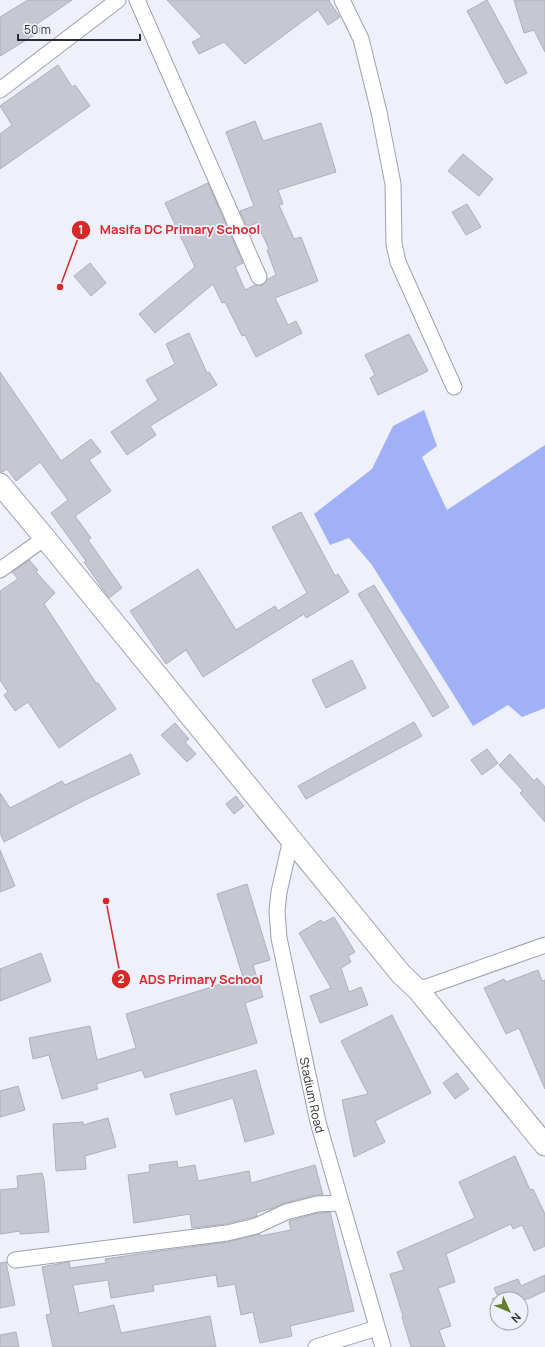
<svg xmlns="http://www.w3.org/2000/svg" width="545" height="1347" font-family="Manrope,sans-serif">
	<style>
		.forest { fill: #a0b1f5 }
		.building { fill: #c5c8d3; stroke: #adb0bb }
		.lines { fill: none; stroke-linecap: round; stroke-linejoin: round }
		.minor-casing { stroke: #9ea1ac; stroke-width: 17 }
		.secondary-casing { stroke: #9ea1ac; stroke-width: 23 }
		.minor { stroke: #fff; stroke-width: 15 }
		.secondary { stroke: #fff; stroke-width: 21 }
		.labels { text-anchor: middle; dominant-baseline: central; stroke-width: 3.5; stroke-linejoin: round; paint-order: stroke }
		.street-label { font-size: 12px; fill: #2c2d31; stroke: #eef1fc }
		.leader { fill: none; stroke: #d62828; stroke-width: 1.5 }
		.callout-dot { fill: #d62828; stroke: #eef1fc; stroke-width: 1.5 }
		.mark-label { font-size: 12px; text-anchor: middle; font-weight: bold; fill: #fff }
		.callout-label { font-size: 13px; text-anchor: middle; font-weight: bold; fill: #d62828; stroke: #eef1fc; stroke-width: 3.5; stroke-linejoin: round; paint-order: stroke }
	</style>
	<rect width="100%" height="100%" fill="#eef1fc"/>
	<polygon class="forest" points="424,410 437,446 422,457 447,510 545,445 545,708 522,717 508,705 473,726 372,565 349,538 330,545 314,514 372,469 393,426"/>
	<g class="building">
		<polygon points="28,0 72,0 37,24 41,31 0,56 0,17"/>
		<polygon points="167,0 330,0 329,1 340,17 328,25 318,10 245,64 224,42 199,54 192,42 202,37"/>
		<polygon points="487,0 527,73 506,84 467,11"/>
		<polygon points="514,0 545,0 545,52 534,30 524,33"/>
		<polygon points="58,65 72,87 75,85 90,106 0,169 0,134 12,125 0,106"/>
		<polygon points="255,121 263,141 321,123 336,172 278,190 283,204 279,205 294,239 301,237 318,281 275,298 288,325 296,321 302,333 256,357 245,335 242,336 225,302 222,303 213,284 155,333 139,314 195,267 165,203 208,183 243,263 235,267 245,290 255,285 263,285 268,279 276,275 267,250 269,249 257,223 247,227 240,211 254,206 226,132"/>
		<polygon points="463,154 493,179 479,196 448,171"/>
		<polygon points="467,204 481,227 466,235 452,212"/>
		<polygon points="90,263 106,283 91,296 74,276"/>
		<polygon points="189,333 207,373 209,372 217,385 150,426 156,435 127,455 111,432 158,400 146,380 175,364 166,344"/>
		<polygon points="409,334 428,371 378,395 370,378 375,375 365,355"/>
		<polygon points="0,372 61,461 91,439 101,452 89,460 111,491 75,516 91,538 88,540 122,588 109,598 84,562 86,561 51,513 68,500 40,462 16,481 7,469 2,472 0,472"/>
		<polygon points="301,512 335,576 338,574 349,592 306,618 304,614 203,677 186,650 166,664 130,611 198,569 236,630 275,606 278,611 307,593 272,527"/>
		<polygon points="29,560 38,570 36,572 55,593 44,604 96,683 98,683 116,709 59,748 28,702 15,711 4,695 8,692 0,680 0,591 18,579 12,572"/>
		<polygon points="374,585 449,707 433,717 358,594"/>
		<polygon points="352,660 366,688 326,708 312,680"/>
		<polygon points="414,722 422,736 306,799 298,786"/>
		<polygon points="175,723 189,739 185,742 196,754 187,762 161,735"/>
		<polygon points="487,749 498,763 482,775 471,760"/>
		<polygon points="131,754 140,774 85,800 4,842 0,833 0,793 10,808 62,781 65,785"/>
		<polygon points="510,754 534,781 537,778 545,787 545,822 520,793 523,791 499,765"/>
		<polygon points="236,796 244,806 234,814 226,804"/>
		<polygon points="0,850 15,886 0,892"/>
		<polygon points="247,884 270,960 253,965 263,997 245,1003 257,1043 145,1078 142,1070 96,1084 98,1089 62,1099 49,1055 33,1059 29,1038 90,1026 97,1060 136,1048 126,1014 243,977 217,894"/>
		<polygon points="334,917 355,952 348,956 351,962 341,968 349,992 361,987 368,1005 320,1023 310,996 331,988 299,933 321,920 323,923"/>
		<polygon points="41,953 51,981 0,1001 0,969"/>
		<polygon points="538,970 542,981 545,980 545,1089 519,1028 506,1034 484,988 504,979 506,982"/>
		<polygon points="392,1015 431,1093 375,1121 385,1142 354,1157 342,1100 368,1094 341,1041"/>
		<polygon points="256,1070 274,1134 245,1142 233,1098 176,1115 170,1094"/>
		<polygon points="457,1073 469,1089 455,1099 443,1083"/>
		<polygon points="18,1086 25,1110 0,1117 0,1091"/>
		<polygon points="108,1118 116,1147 85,1156 86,1169 56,1171 53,1124 83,1122 83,1125"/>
		<polygon points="515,1156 530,1190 533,1189 545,1214 545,1246 534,1251 522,1225 513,1229 511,1224 446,1254 455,1282 438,1288 451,1326 439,1330 445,1347 411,1347 402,1317 403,1316 390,1274 404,1270 397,1252 475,1218 459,1182"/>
		<polygon points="177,1161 178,1168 195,1165 198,1181 249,1171 251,1183 315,1165 323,1195 315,1195 284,1203 273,1208 256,1213 257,1216 225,1224 192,1228 190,1214 134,1223 128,1175 150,1172 149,1165"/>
		<polygon points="42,1173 44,1180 49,1232 20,1234 20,1231 0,1234 0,1190 18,1188 17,1176"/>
		<polygon points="330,1212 354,1311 290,1326 292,1336 260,1343 253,1312 241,1315 235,1284 218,1287 216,1275 153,1285 154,1291 111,1298 108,1280 73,1285 79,1313 114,1305 121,1333 210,1316 216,1347 53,1347 46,1315 51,1314 42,1267 69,1262 70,1268 106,1263 105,1259 153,1252 228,1242 260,1234 260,1236 291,1230 289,1221 318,1213"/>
		<polygon points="6,1262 15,1305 0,1308 0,1263"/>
		<polygon points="545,1275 545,1291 528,1299 492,1299 498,1297 494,1288 518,1279 521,1286"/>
		<polygon points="16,1332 19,1347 0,1347 0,1335"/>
	</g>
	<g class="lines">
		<defs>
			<g id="minor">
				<polyline points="137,0 259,277"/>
				<polyline points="342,0 361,39 379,112 393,184 394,244 398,262 454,387"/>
				<polyline points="0,90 118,0"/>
				<polyline points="0,570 45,538"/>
				<path id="s1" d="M291 839 279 892 277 911 279 938 318 1122 383 1347"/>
				<polyline points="418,990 545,945"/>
				<polyline points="15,1260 227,1233 256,1226 286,1212 317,1204 341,1203"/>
				<polyline points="316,1347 377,1328"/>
			</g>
			<polyline id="secondary" points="0,484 45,538 401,974 418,990 545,1145"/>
		</defs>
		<use href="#minor" class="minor-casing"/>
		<use href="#secondary" class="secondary-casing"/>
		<use href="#minor" class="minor"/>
		<use href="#secondary" class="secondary"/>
	</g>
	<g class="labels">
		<g class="street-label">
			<text stroke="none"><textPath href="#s1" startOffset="261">Stadium Road</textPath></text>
		</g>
	</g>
	<path class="leader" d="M60 287L81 230M106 901L121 979"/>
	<g class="callout-dot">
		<circle cx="60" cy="287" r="4"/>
		<circle cx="106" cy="901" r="4"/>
		<circle cx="81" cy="230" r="10"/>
		<circle cx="121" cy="979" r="10"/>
	</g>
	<g class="mark-label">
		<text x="81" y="234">1</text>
		<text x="121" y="983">2</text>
	</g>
	<g class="callout-label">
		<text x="180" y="234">Masifa DC Primary School</text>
		<text x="201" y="984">ADS Primary School</text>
	</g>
	<g transform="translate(509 1311) rotate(134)"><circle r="19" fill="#eef1fc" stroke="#a0a3ab"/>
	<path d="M0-3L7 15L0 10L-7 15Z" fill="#677c2d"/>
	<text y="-6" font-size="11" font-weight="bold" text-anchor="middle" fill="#2c2d31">N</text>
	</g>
	<path d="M18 34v6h122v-6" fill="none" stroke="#2c2d31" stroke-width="2"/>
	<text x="24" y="34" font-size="12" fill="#2c2d31" stroke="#eef1fc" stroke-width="3" paint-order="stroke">50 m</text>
</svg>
